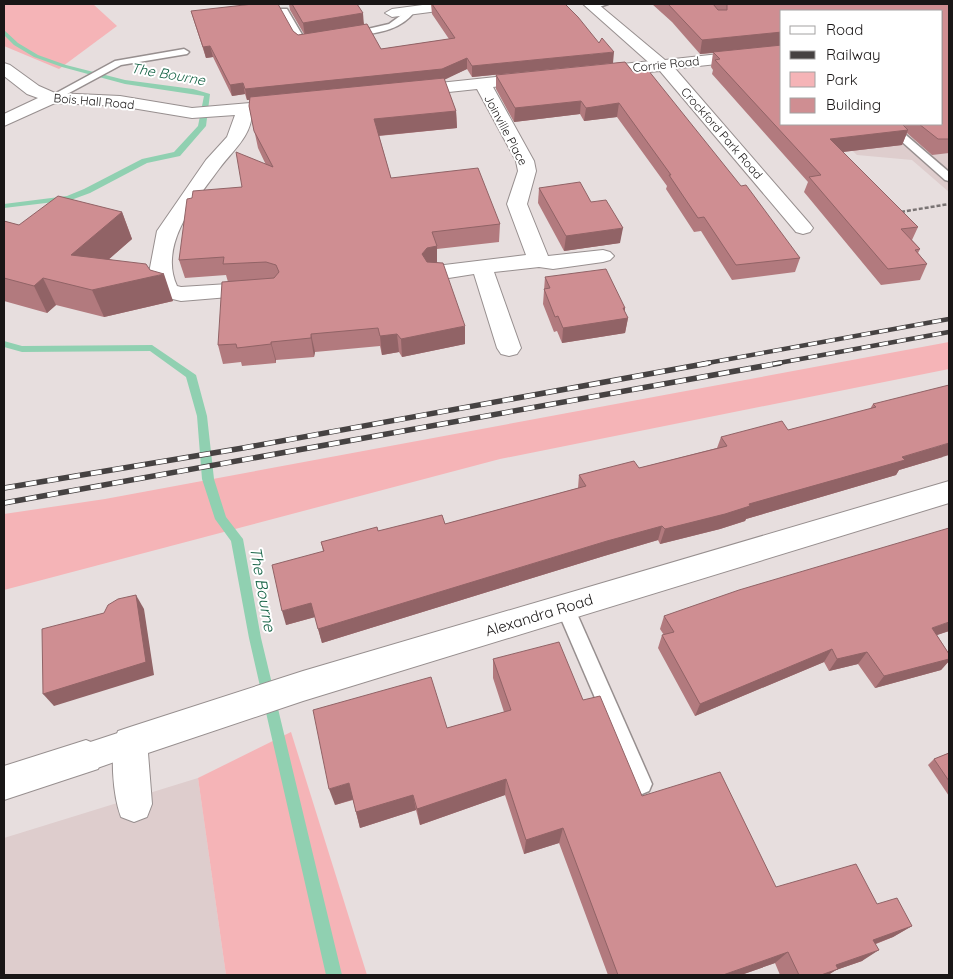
<svg xmlns="http://www.w3.org/2000/svg" width="953" height="979" font-family="Quicksand,sans-serif">
	<style>
		.built { fill: #decdcd }
		.green { fill: #f5b4b7 }
		.lines { fill: none; stroke-linecap: round; stroke-linejoin: round }
		.stream { fill: #90d0b1; fill-rule: evenodd }
		.service-casing { stroke: #978f8f; stroke-width: 3 }
		.pedestrian-casing { stroke: #978f8f; stroke-width: 2 }
		.minor-casing { stroke: #978f8f; stroke-width: 2 }
		.tertiary-casing { stroke: #978f8f; stroke-width: 2 }
		.path { stroke: #797373; stroke-width: 2.5; stroke-dasharray: 4 2; stroke-linecap: butt }
		.service { fill: #fff; fill-rule: evenodd }
		.pedestrian { fill: #fff; fill-rule: evenodd }
		.minor { fill: #fff; fill-rule: evenodd }
		.tertiary { fill: #fff; fill-rule: evenodd }
		.rail-far1-casing { stroke: #464242; stroke-width: 4.5 }
		.rail-casing { stroke: #464242; stroke-width: 5.5 }
		.rail-far1 { stroke: #fff; stroke-width: 3; stroke-dasharray: 9; stroke-linecap: butt }
		.rail { stroke: #fff; stroke-width: 4; stroke-dasharray: 11; stroke-linecap: butt }
		.wall { fill: #b27a7e; fill-rule: evenodd }
		.shaded-wall { fill: #916366 }
		.building { fill: #cf8e92; stroke: #916366 }
		.labels { text-anchor: middle; dominant-baseline: central; stroke-width: 4; stroke-linejoin: round; paint-order: stroke }
		.far-street-label { font-size: 12px; fill: #191616; stroke: #fff }
		.far-water-label { font-size: 14px; font-style: italic; fill: #166346; stroke: #fff }
		.street-label { font-size: 15px; fill: #191616; stroke: #fff }
		.water-label { font-size: 16px; font-style: italic; fill: #166346; stroke: #fff }
	</style>
	<rect width="100%" height="100%" fill="#e7dede"/>
	<g class="built">
		<polygon points="949,4 949,192 912,160 857,155 825,124 942,124 942,11"/>
		<polygon points="198,778 226,975 4,975 4,838"/>
	</g>
	<g class="green">
		<polygon points="4,4 93,4 117,26 59,69 4,46"/>
		<polygon points="949,342 949,369 500,459 4,590 4,514 105,499"/>
		<polygon points="291,732 367,975 226,975 198,778"/>
	</g>
	<g class="lines">
		<g class="stream">
			<polygon points="4,30 18,43 38,55 66,65 125,80 193,89 210,94 206,126 180,156 147,163 90,193 71,200 4,208 4,204 67,196 84,189 142,159 174,152 198,126 204,96 125,84 62,67 34,57 14,45 4,35"/>
			<polygon points="4,341 22,346 152,345 196,375 207,416 214,479 226,517 243,539 261,638 342,975 326,975 249,638 231,541 215,519 202,479 197,416 186,377 150,351 22,352 4,347"/>
		</g>
		<defs>
			<g id="service">
				<polygon points="592,4 608,4 593,9 589,6"/>
				<path d="M411 8 415 11C400 32 374 33 350 37L346 34 389 24Z"/>
				<polygon points="281,9 287,9 304,38 314,36 319,39 317,41 298,43 280,11"/>
				<polygon points="184,49 189,52 187,54 121,65 56,100 47,98 115,61"/>
				<polygon points="882,124 893,124 949,172 949,181 945,180"/>
				<polygon points="565,599 571,602 574,607 649,777 652,784 649,791 642,794 635,791 556,607 559,602"/>
			</g>
			<polygon id="pedestrian" points="130,729 140,733 145,743 140,753 86,772 75,767 71,757 75,747"/>
			<g id="minor">
				<polygon points="430,4 468,4 461,8 392,17 385,13 392,9"/>
				<polygon points="661,60 672,65 810,224 813,228 810,232 803,234 796,232 660,71 593,77 585,72 593,67"/>
				<path d="M4 63 10 65 39 86 55 93 120 96 192 108 286 100 292 101 295 105 292 109 252 113C251 137 233 150 219 169 196 200 158 245 177 286L181 287 258 282 266 284 269 289 266 294 181 301 160 296 149 273 157 231 206 160 227 137 235 115 192 118 120 106 55 103 4 126V114L38 98 27 94 4 76Z"/>
				<polygon points="533,73 539,75 541,78 539,81 493,87 534,161 536,171 527,204 548,256 603,250 610,252 614,256 610,260 603,262 553,269 539,267 494,272 521,348 517,354 509,356 501,354 497,348 474,274 436,280 428,278 425,273 428,268 436,266 526,255 507,204 518,171 516,161 477,89 411,96 405,95 403,91 405,87 411,86"/>
				<path d="M949 481V503L303 701 148 753 152 804 147 817 134 822 121 817C113 796 109 752 118 731L130 727 303 671Z"/>
				<polygon points="86,740 98,745 103,757 98,769 4,800 4,766"/>
			</g>
			<polygon id="tertiary" points="583,4 598,4 665,60 782,47 782,57 661,70 655,68"/>
		</defs>
		<use href="#service" class="service-casing"/>
		<use href="#pedestrian" class="pedestrian-casing"/>
		<use href="#minor" class="minor-casing"/>
		<use href="#tertiary" class="tertiary-casing"/>
		<polyline class="path" points="901,212 949,204"/>
		<use href="#service" class="service"/>
		<use href="#pedestrian" class="pedestrian"/>
		<use href="#minor" class="minor"/>
		<use href="#tertiary" class="tertiary"/>
		<defs>
			<g id="rail-far1">
				<polyline points="702,364 949,319"/>
				<polyline points="773,364 949,332"/>
			</g>
			<g id="rail">
				<polyline points="4,488 243,448 709,363"/>
				<polyline points="4,503 780,363"/>
			</g>
		</defs>
		<use href="#rail-far1" class="rail-far1-casing"/>
		<use href="#rail" class="rail-casing"/>
		<use href="#rail-far1" class="rail-far1"/>
		<use href="#rail" class="rail"/>
	</g>
	<g class="wall">
		<polygon points="289,4 357,4 364,24 381,49 449,39 432,14 431,4 613,63 472,77 467,69 444,79 456,111 457,128 379,136 391,178 500,224 499,242 437,249 437,262 465,344 402,357 399,352 382,355 380,346 315,352 314,357 276,360 276,363 242,366 241,362 223,364 218,345 228,282 226,275 185,278 179,260 192,198 242,187 266,165 258,148 249,106 250,100 247,100 245,94 232,96 213,57 206,58 194,21 191,11 293,31 298,35 304,34 290,10"/>
		<path d="M652 4H949V153L932 155 907 133 902 145 843 152 918 227 912 240 920 249 918 253 927 264 920 280 881 285 804 192 808 182 712 74 713 70 711 67 713 53 700 54 672 22ZM782 11 942 124H782Z"/>
		<polygon points="625,62 800,258 795,272 732,280 701,231 694,232 666,189 667,186 617,117 584,121 580,114 514,122 496,89 496,75"/>
		<polygon points="539,188 591,202 620,243 564,251 538,203"/>
		<polygon points="122,212 132,239 109,259 150,270 173,301 104,317 56,305 47,313 4,301 4,221 19,225"/>
		<polygon points="545,277 625,308 625,312 628,318 625,333 562,343 557,331 554,332 543,304"/>
		<polygon points="873,404 943,457 899,470 896,475 746,519 745,521 720,529 660,544 658,540 604,556 322,643 315,617 286,625 323,551 321,542 378,531 445,524 578,488 579,475 639,468 717,448 721,437 788,430 870,409"/>
		<polygon points="664,616 949,631 937,635 949,654 949,661 941,670 875,688 858,664 829,671 824,662 695,716 658,648 662,635 664,635 660,629"/>
		<polygon points="493,659 583,700 642,796 776,887 877,904 912,926 893,937 876,944 862,961 836,970 828,975 780,975 775,963 741,975 608,975 559,843 524,854 505,795 420,825 416,810 360,828 353,800 335,805 447,728 504,712 493,678"/>
		<polygon points="949,753 949,796 928,765 934,759"/>
	</g>
	<g class="shaded-wall">
		<polygon points="363,13 364,26 305,36 303,23"/>
		<polygon points="782,32 782,46 700,54 702,40"/>
		<polygon points="210,46 213,57 206,58 203,47"/>
		<polygon points="614,52 613,63 472,77 472,66"/>
		<polygon points="467,58 467,69 442,81 247,100 245,89"/>
		<polygon points="243,83 245,94 232,96 230,85"/>
		<polygon points="581,101 580,114 514,122 515,108"/>
		<polygon points="619,103 617,117 584,121 586,108"/>
		<polygon points="456,111 457,128 375,136 374,119"/>
		<polygon points="908,130 902,145 825,154 830,139"/>
		<polygon points="122,212 132,239 83,282 71,255"/>
		<polygon points="623,228 620,243 564,251 566,236"/>
		<polygon points="437,246 437,264 423,272 422,254 427,248"/>
		<polygon points="164,274 173,301 104,317 92,290"/>
		<polygon points="43,278 56,305 47,313 34,286"/>
		<polygon points="623,308 625,308 623,319 628,318 625,333 562,343 563,328"/>
		<polygon points="465,326 465,344 402,357 401,339"/>
		<polygon points="311,334 315,352 314,357 311,338"/>
		<polygon points="397,334 399,352 382,355 380,336"/>
		<polygon points="271,342 276,360 276,363 271,344"/>
		<polygon points="949,443 949,455 899,470 896,475 746,519 745,521 720,529 660,544 665,529 749,504"/>
		<polygon points="662,526 658,540 604,556 322,643 318,629 607,541"/>
		<polygon points="136,595 144,609 154,675 54,706 43,694"/>
		<polygon points="311,603 315,617 286,625 282,611"/>
		<polygon points="949,622 949,631 922,640 932,628"/>
		<polygon points="832,649 824,662 695,716 700,704"/>
		<polygon points="867,652 858,664 829,671 837,659"/>
		<polygon points="949,659 949,661 941,670 875,688 884,676"/>
		<polygon points="506,779 505,795 420,825 417,809"/>
		<polygon points="349,783 354,799 335,805 329,789"/>
		<polygon points="413,795 416,810 360,828 356,812"/>
		<polygon points="563,828 559,843 524,854 526,840"/>
		<polygon points="912,926 893,937 856,951 873,940"/>
		<polygon points="879,950 862,961 836,970 828,975 821,975 836,965"/>
		<polygon points="788,952 775,963 741,975 723,975"/>
	</g>
	<g class="building">
		<polygon points="253,4 278,4 293,31 298,35 367,24 381,49 455,38 432,4 565,4 578,17 599,43 602,38 614,52 472,66 467,58 442,69 245,89 243,83 230,85 210,46 203,47 191,11"/>
		<polygon points="292,4 357,4 363,13 303,23"/>
		<polygon points="668,4 713,4 718,10 727,10 727,4 949,4 949,139 938,139 919,124 942,124 942,11 782,11 782,32 702,40"/>
		<polygon points="782,45 782,124 902,124 908,130 830,139 918,227 901,229 920,249 915,250 927,264 888,269 809,177 821,175 715,60 720,59 713,52"/>
		<polygon points="625,62 633,72 648,70 741,186 746,185 800,258 736,265 704,217 698,218 669,175 671,175 619,103 586,108 581,101 515,108 496,75"/>
		<polygon points="444,78 456,111 374,119 391,178 478,168 500,224 432,232 437,246 427,248 422,254 427,262 443,263 465,326 401,339 397,334 380,336 378,328 311,334 311,338 271,342 271,344 237,348 236,344 218,345 222,282 274,278 279,272 276,265 266,262 223,264 224,257 179,260 187,199 192,198 193,191 242,187 236,152 273,167 254,131 249,106 250,97"/>
		<polygon points="580,182 591,202 606,200 623,228 566,236 539,188"/>
		<polygon points="58,196 122,212 71,255 146,264 150,270 164,274 92,290 43,278 34,286 4,278 4,221 19,225"/>
		<polygon points="606,269 625,308 623,308 628,318 563,328 558,316 555,317 544,289 550,288 545,277"/>
		<polygon points="949,385 949,443 902,457 905,460 749,504 750,506 725,514 665,529 662,526 607,541 318,629 311,603 282,611 272,565 324,551 321,542 377,527 378,531 442,515 445,524 586,486 579,475 634,461 639,468 727,446 721,437 782,421 788,430 876,407 873,404"/>
		<polygon points="949,528 949,622 932,628 949,654 949,659 884,676 867,652 837,659 832,649 700,704 662,635 674,632 664,616 739,590"/>
		<polygon points="136,595 146,662 43,694 42,629 104,613 108,605 118,599"/>
		<polygon points="559,642 583,700 600,696 642,796 720,772 776,887 856,864 877,904 897,898 912,926 873,940 879,950 836,965 838,969 821,975 799,975 788,952 723,975 618,975 563,828 526,840 506,779 417,809 413,795 356,812 349,783 329,789 313,710 431,677 447,728 511,710 493,659"/>
		<polygon points="949,753 949,781 934,759"/>
	</g>
	<g class="labels">
		<g class="far-street-label">
			<text transform="translate(666 64) rotate(-6)">Corrie Road</text>
			<text transform="translate(94 101) rotate(5)">Bois Hall Road</text>
			<text transform="translate(506 130) rotate(62)">Joinville Place</text>
			<text transform="translate(722 133) rotate(49)">Crockford Park Road</text>
		</g>
		<g class="far-water-label">
			<text transform="translate(168 74) rotate(10)">The Bourne</text>
		</g>
		<g class="street-label">
			<text transform="translate(539 615) rotate(-17)">Alexandra Road</text>
		</g>
		<g class="water-label">
			<text transform="translate(263 589) rotate(80)">The Bourne</text>
		</g>
	</g>
	<rect width="953" height="979" fill="none" stroke="#191616" stroke-width="10"/>
	<rect x="780" y="10" width="162" height="115" fill="#ffffff" stroke="#a3a2a2"/>
	<rect x="790" y="26" width="25" height="8" fill="#ffffff" stroke="#a3a2a2"/>
	<text x="826" y="35" font-size="15" fill="#191616">Road</text>
	<rect x="790" y="51" width="25" height="8" fill="#464242" stroke="#a3a2a2"/>
	<text x="826" y="60" font-size="15" fill="#191616">Railway</text>
	<rect x="790" y="72" width="25" height="15" fill="#f5b4b7" stroke="#a3a2a2"/>
	<text x="826" y="85" font-size="15" fill="#191616">Park</text>
	<rect x="790" y="98" width="25" height="15" fill="#cf8e92" stroke="#a3a2a2"/>
	<text x="826" y="110" font-size="15" fill="#191616">Building</text>
</svg>
